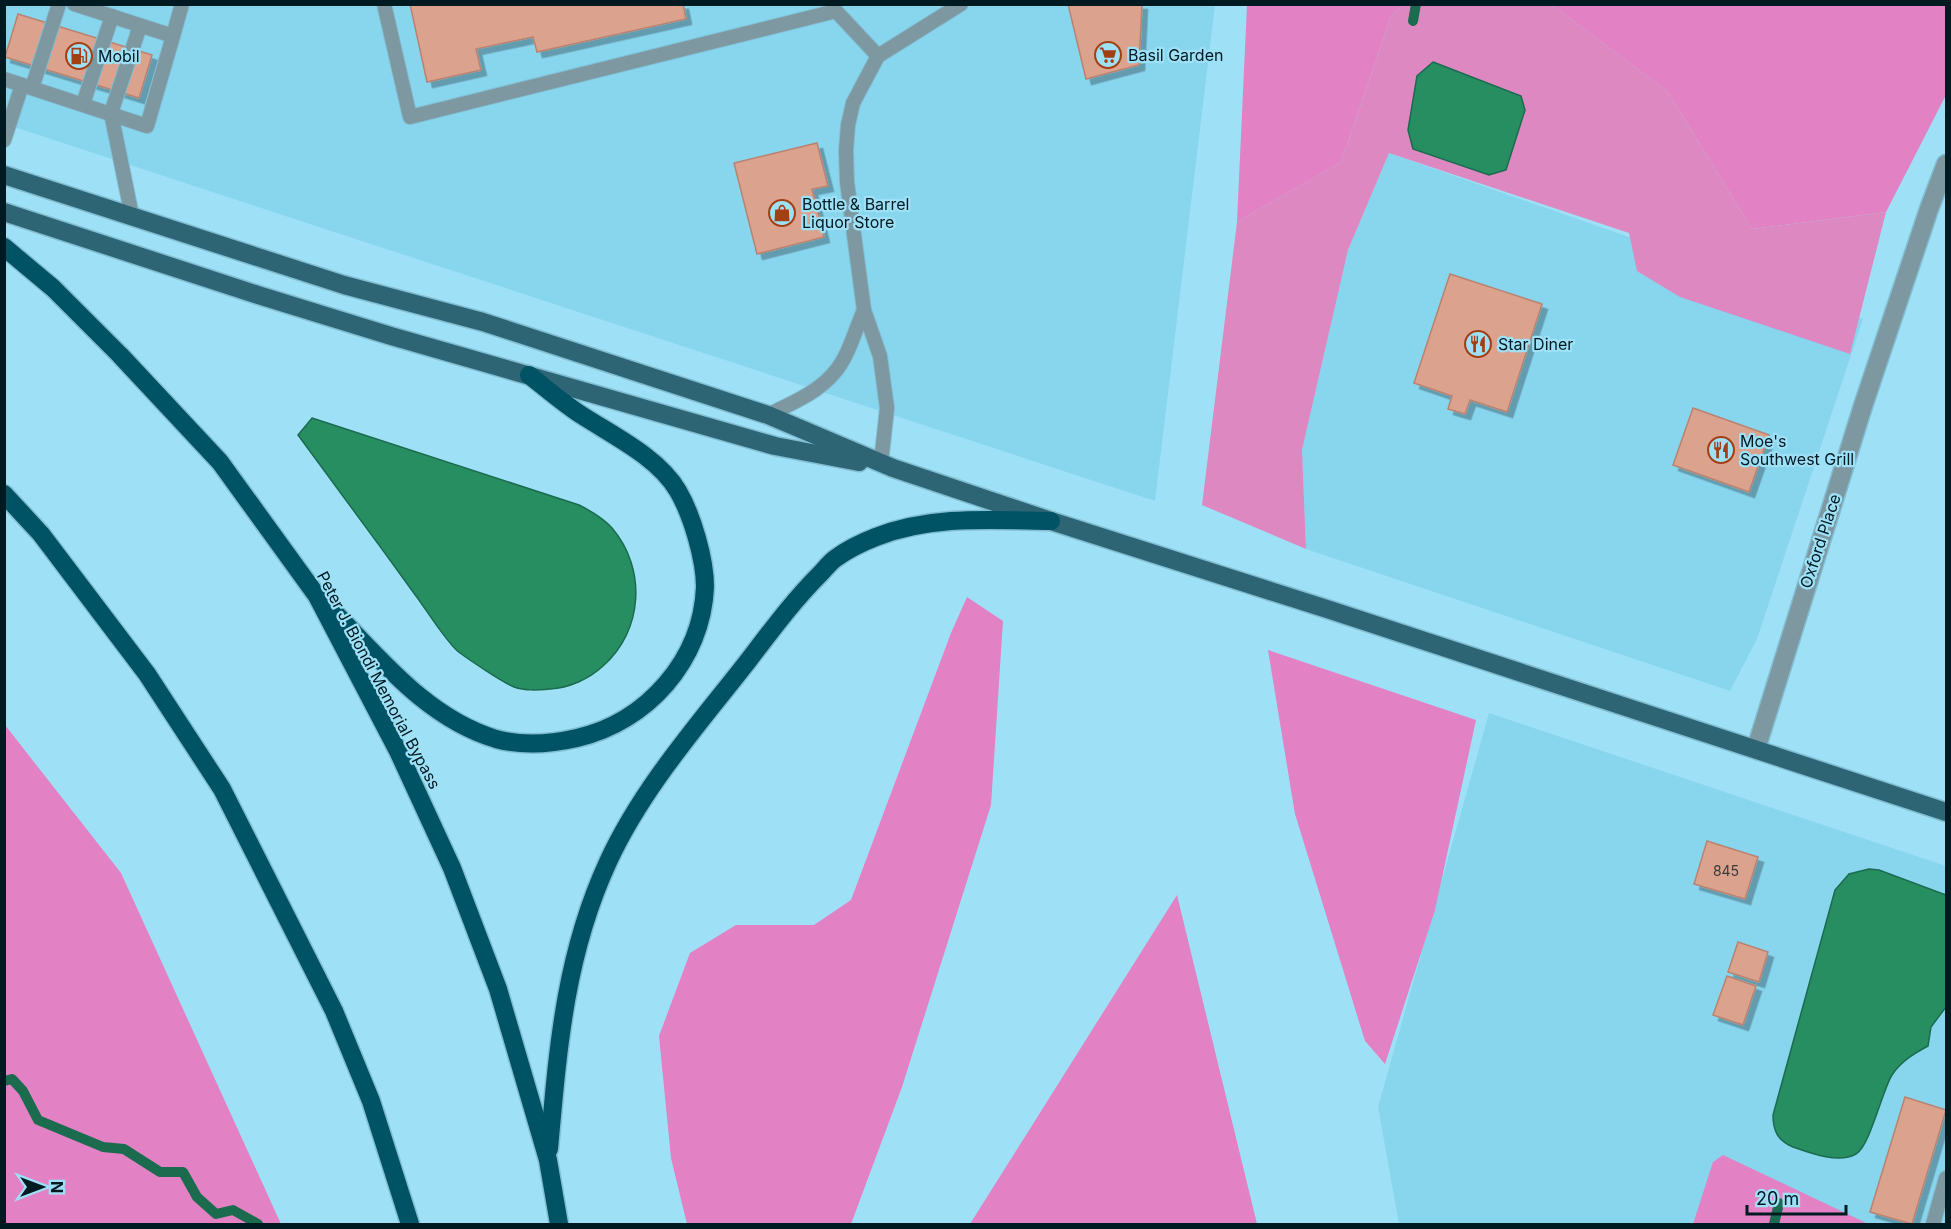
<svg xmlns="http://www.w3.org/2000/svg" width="1951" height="1229" font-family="Inter,sans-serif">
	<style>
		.built { fill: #88d5ee }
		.green { fill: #dd88c1 }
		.forest { fill: #e281c3 }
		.water { fill: #278e62; stroke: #1b6b4f; stroke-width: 1.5 }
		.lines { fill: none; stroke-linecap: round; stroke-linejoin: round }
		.stream { stroke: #1b6b4f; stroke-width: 10 }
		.building { fill: #dba28e; stroke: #ba8370; stroke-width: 1.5; filter: url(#shadow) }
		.lane-casing { stroke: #82bdd1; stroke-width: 16 }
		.street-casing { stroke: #82bdd1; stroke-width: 21 }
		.primary-casing { stroke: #82bdd1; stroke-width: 21 }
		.highway-casing { stroke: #82bdd1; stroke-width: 21 }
		.lane { stroke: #7d98a1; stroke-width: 14 }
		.street { stroke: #7d98a1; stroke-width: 18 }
		.primary { stroke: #2e6575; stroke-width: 18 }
		.highway { stroke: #005265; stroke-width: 18 }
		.labels { text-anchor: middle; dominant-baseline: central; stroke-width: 4.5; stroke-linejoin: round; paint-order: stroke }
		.number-label { font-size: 14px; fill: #373c3d }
		.poi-label { font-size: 16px; fill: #001a22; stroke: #9ee1f7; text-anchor: start }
		.street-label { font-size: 16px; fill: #001a22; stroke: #9ee1f7 }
	</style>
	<defs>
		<filter id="shadow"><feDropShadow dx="5.5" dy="5.5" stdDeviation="0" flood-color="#0004"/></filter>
	</defs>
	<rect width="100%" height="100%" fill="#9ee1f7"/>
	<g class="built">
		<polygon points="4,5 1215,5 1155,501 5,124"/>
		<polygon points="1389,153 1863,319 1757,639 1730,691 1306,549 1302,450 1348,250"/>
		<polygon points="1489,713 1946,866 1946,1224 1399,1224 1378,1107"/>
	</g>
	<polygon class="green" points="1402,5 1552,5 1668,92 1752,229 1886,212 1850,354 1680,297 1637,271 1629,233 1389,153 1348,250 1302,450 1306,549 1202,505 1237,222 1341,162 1391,16"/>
	<g class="forest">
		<polygon points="1247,5 1402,5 1391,16 1341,162 1237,222"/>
		<polygon points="1552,5 1946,5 1946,95 1886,212 1752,229 1668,92"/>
		<polygon points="967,597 1003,621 991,805 902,1087 851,1224 687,1224 671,1158 659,1036 690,953 736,925 814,925 851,900 951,633"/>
		<polygon points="1268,650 1476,720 1435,910 1385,1064 1365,1041 1295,814"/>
		<polygon points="5,725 121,873 281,1224 5,1224"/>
		<polygon points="1177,895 1257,1224 970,1224"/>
		<polygon points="1723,1155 1860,1220 1868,1224 1693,1224 1713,1162"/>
	</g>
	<g class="water">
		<polygon points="1433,62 1521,96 1525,110 1506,170 1489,175 1413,149 1408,130 1417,76"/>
		<path d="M312 418 579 505C591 511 603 518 612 528 647 569 643 631 603 666 589 679 569 688 550 689 538 690 525 691 514 687 502 682 471 661 460 653 448 645 426 609 416 596 377 542 337 488 298 435Z"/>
		<path d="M1869 869 1879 870 1946 895V1007L1931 1027 1928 1046C1915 1053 1901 1061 1892 1075 1882 1091 1870 1146 1856 1154 1839 1164 1810 1153 1793 1147 1778 1141 1773 1131 1773 1115L1835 890 1849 874Z"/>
	</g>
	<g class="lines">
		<g class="stream">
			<polyline points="1413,21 1416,4"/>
			<polyline points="4,1081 12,1079 23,1091 38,1120 103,1147 124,1149 160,1172 183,1172 197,1197 216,1214 233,1210 258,1224"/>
			<polyline points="1774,1224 1779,1203"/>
		</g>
	</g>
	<g class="building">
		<polygon points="410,4 683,4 686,19 537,52 533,37 476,49 481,70 427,82"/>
		<polygon points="1068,4 1142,4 1139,65 1086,79"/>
		<polygon points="18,14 152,55 139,98 5,57"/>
		<polygon points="817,143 828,186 812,189 824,237 757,254 734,163"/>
		<polygon points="1450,274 1542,304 1507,412 1470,400 1465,414 1448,409 1452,396 1414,383"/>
		<polygon points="1693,408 1769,435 1749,492 1673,465"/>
		<polygon points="1707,841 1758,857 1745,899 1694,884"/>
		<polygon points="1738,942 1768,952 1759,982 1728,972"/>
		<polygon points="1727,976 1756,986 1743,1025 1713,1015"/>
		<polygon points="1905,1097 1946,1110 1912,1224 1870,1212"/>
	</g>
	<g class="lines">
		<defs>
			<g id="lane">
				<polyline points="384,4 410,117 836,11 878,56 853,103 848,125 846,150 847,182 864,310 880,356 887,408 881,463"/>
				<polyline points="173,36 182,4"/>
				<polyline points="878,56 961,4"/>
				<polyline points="4,79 147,126 173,36 74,4"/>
				<polyline points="32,88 59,4"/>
				<polyline points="83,104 112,16"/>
				<polyline points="4,140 22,85"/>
				<polyline points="132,216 111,113 140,26"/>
				<path d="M768 415C792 403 817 393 834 373 849 356 855 330 864 310"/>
				<polyline points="1933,1224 1946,1178"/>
			</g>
			<polyline id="street" points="1756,749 1863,406 1929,209 1946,164"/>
			<g id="primary">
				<polyline points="4,175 344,285 483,322 768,415 893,468 1051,521 1327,609 1946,812"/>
				<polyline points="4,212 258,295 391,336 775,446 859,462"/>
			</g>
			<g id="highway">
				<polyline points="4,247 53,288 120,355 220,462 317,596 398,751 452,868 498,989 548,1160 559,1224"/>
				<polyline points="4,494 41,534 147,674 222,789 334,1011 371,1101 410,1224"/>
				<path d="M330 608C379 657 426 718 496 739 522 746 551 744 577 738 647 722 702 660 705 587 705 559 692 515 678 491 659 458 614 436 583 416 564 404 546 388 529 375"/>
				<path d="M549 1149C558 1048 565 955 608 862 642 788 698 725 748 661 771 631 793 601 820 574 825 569 830 562 836 558 847 550 863 542 876 537 932 515 992 520 1051 521"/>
			</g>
		</defs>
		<use href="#lane" class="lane-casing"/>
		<use href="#street" class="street-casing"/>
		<use href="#primary" class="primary-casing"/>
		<use href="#highway" class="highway-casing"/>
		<use href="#lane" class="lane"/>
		<use href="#street" class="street"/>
		<use href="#primary" class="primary"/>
		<use href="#highway" class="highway"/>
	</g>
	<defs>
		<symbol id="supermarket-ring" viewBox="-11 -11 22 22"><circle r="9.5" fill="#9ee1f7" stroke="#a43f14" stroke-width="1.5"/><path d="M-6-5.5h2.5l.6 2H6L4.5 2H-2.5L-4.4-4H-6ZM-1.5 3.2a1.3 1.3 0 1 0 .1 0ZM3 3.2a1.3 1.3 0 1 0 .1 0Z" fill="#a43f14"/></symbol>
		<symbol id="fuel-ring" viewBox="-11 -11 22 22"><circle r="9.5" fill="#9ee1f7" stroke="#a43f14" stroke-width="1.5"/><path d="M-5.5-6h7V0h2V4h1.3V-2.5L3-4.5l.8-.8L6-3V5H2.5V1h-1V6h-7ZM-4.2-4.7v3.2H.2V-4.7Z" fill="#a43f14"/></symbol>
		<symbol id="shop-ring" viewBox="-11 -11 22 22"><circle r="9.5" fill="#9ee1f7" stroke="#a43f14" stroke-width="1.5"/><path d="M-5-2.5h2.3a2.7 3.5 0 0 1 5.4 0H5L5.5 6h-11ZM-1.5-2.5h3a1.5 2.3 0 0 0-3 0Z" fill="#a43f14"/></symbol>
		<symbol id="restaurant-ring" viewBox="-11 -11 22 22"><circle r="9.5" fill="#9ee1f7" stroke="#a43f14" stroke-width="1.5"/><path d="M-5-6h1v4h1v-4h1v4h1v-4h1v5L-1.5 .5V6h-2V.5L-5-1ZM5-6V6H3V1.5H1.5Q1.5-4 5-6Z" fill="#a43f14"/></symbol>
	</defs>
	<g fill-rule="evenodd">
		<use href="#supermarket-ring" x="1093" y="40" width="30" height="30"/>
		<use href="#fuel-ring" x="64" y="41" width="30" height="30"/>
		<use href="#shop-ring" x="767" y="198" width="30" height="30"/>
		<use href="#restaurant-ring" x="1463" y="329" width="30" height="30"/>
		<use href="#restaurant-ring" x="1706" y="435" width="30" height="30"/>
	</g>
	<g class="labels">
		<g class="number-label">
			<text x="1726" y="870">845</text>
		</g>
		<g class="poi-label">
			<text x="1128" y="55">Basil Garden</text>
			<text x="98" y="56">Mobil</text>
			<text x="802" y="204">Bottle &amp; Barrel<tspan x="802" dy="18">Liquor Store</tspan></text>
			<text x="1498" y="344">Star Diner</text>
			<text x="1740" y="441">Moe's<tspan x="1740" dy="18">Southwest Grill</tspan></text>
		</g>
		<g class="street-label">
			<text transform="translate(1820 541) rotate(-72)">Oxford Place</text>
			<text transform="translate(379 680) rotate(62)">Peter J. Biondi Memorial Bypass</text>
		</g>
	</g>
	<rect width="1951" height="1229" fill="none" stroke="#001a22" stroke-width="12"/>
	<g transform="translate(42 1187) rotate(90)" stroke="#9ee1f7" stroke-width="4.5" paint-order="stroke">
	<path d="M0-4.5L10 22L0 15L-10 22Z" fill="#001a22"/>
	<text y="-9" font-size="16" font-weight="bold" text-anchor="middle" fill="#001a22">N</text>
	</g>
	<path d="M1747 1205v9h99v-9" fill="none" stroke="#001a22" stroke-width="3"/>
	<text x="1756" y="1205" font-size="18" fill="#001a22" stroke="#9ee1f7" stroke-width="4.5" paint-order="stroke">20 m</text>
</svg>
